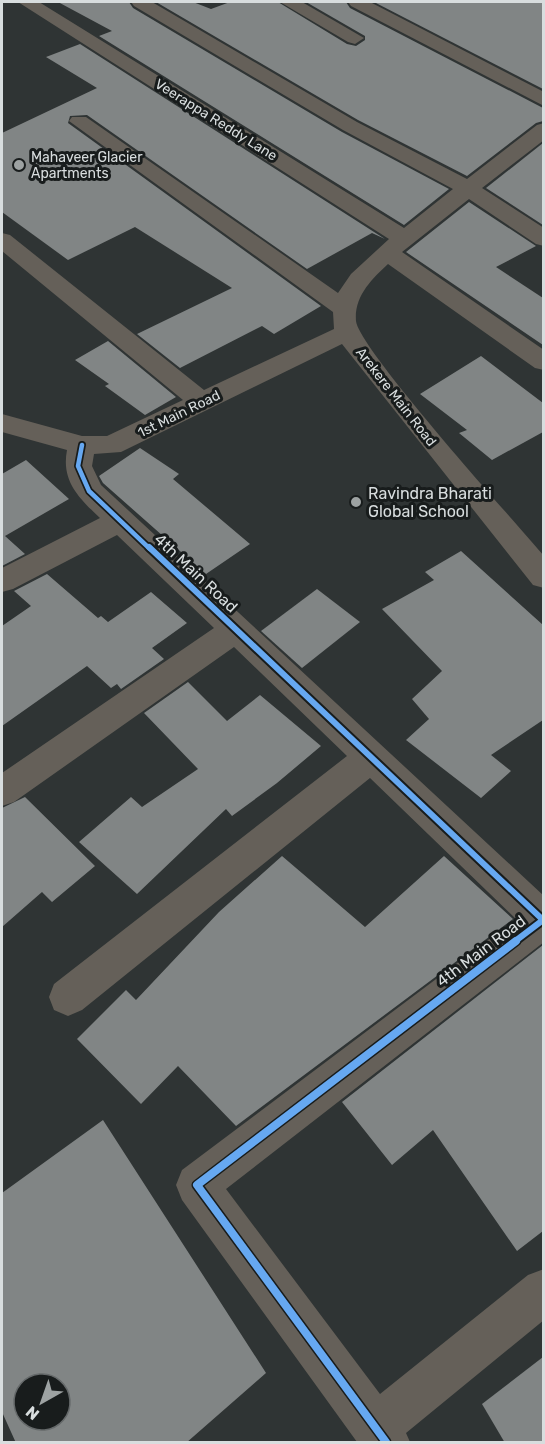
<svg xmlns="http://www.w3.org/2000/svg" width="545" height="1444" font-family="Rubik,sans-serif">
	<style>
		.building { fill: #818585; fill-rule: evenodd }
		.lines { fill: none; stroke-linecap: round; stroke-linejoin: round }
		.minor { fill: #656059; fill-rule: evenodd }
		.cycleway-far2-casing { stroke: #181c1c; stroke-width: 8 }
		.cycleway-far1-casing { stroke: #181c1c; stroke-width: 10 }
		.cycleway-casing { stroke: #181c1c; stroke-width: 11 }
		.cycleway-far2 { stroke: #66a8f1; stroke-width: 4.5 }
		.cycleway-far1 { stroke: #66a8f1; stroke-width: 6 }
		.cycleway { stroke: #66a8f1; stroke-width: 8 }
		.poi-dot { fill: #9da2a2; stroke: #181c1c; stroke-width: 2 }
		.labels { text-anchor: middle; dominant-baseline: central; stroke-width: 6; stroke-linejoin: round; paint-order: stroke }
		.far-street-label { font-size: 14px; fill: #d8ddde; stroke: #181c1c }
		.far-poi-label { font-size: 14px; fill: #d8ddde; stroke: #181c1c; text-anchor: start }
		.poi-label { font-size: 16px; fill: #d8ddde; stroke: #181c1c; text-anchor: start }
		.street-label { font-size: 16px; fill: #d8ddde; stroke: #181c1c }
	</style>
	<rect width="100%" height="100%" fill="#2f3434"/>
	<g class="building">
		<polygon points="58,2 129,2 133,8 342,132 449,189 404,225 99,36 112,31"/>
		<polygon points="156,2 193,2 211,9 230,2 278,2 347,44 356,46 365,40 365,36 306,2 346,2 350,8 543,108 543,121 536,123 467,176 358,120"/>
		<polygon points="374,2 543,2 543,89"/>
		<polygon points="80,44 385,239 372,233 307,269 87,115 70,116 68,123 321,306 274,334 262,326 180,368 137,334 232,288 135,227 68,260 2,212 2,133 97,88 46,57"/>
		<polygon points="543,143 543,225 486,188"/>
		<polygon points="469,202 536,246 496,267 543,298 543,345 406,252"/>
		<polygon points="108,341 176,397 145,415 105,386 109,384 75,360"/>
		<polygon points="481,356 543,403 543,432 492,460 459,433 467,430 420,394"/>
		<polygon points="140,448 179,474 173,479 250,544 206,574 103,483 99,476"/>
		<polygon points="26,460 69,499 5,536 25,554 2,566 2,474"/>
		<polygon points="461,551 543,625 543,720 491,755 511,771 481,798 406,740 429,719 412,699 442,671 382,609 434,580 425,572"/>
		<polygon points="47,574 98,618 101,616 108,622 151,592 187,623 152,648 164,659 121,689 117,684 111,688 87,666 2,726 2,626 31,606 14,591"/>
		<polygon points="317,589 360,622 302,668 261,631"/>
		<polygon points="188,682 227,721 260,695 321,746 277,783 232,816 226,809 137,894 79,842 131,797 142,807 198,769 144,713"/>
		<polygon points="25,797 95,866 52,902 42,892 2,927 2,808"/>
		<polygon points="282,856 365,927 444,856 513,919 236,1126 178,1066 141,1104 77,1039 126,990 136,1000 219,912"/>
		<polygon points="543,945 543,1231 517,1251 433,1130 392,1165 342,1102"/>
		<path d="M103 1120 266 1373 186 1443H16L2 1412V1193ZM24 1384H60V1420H24Z"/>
		<polygon points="543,1357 543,1443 505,1443 482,1404"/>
	</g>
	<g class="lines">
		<g class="minor">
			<path d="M18 2H39L404 228 453 189 343 130 134 6 131 2H152L357 122 467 179 537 125 544 123V140L482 188 544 228V246L536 244 469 199 402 252 544 350V370L535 368 388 264C372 279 354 296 356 321 359 349 515 522 544 556V588L533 585 342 344 121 452 94 454 92 466 101 485 544 896V942L226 1189 380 1394 528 1275 544 1269V1320L406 1433 410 1442H357L182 1200 176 1185 182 1170 516 919 370 778 82 1010 68 1016 54 1010 49 997 54 984 347 756 234 647 14 802 2 806V773L214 628 117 535 13 589 2 592V568L100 518C79 498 61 481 67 450L2 432V414L82 436H107L183 400 2 251V233L10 235 204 390 334 329 333 312 69 121 72 117H86L338 293 351 274 389 239Z"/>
			<polygon points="280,2 302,2 364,38 355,44 348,42"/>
			<polygon points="348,2 370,2 544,92 544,106 351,6"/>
		</g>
		<defs>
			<polyline id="cycleway-far2" points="82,445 78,466 89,491 150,549"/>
			<polyline id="cycleway-far1" points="149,547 543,920 514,942"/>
			<polyline id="cycleway" points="386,1442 197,1185 516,941"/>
		</defs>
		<use href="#cycleway-far2" class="cycleway-far2-casing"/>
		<use href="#cycleway-far1" class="cycleway-far1-casing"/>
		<use href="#cycleway" class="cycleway-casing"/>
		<use href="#cycleway-far2" class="cycleway-far2"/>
		<use href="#cycleway-far1" class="cycleway-far1"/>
		<use href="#cycleway" class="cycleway"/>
	</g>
	<g class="poi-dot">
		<circle cx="19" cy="165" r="6"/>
		<circle cx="356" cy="502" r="6"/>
	</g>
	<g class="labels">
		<g class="far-street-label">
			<text transform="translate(216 120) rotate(32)">Veerappa Reddy Lane</text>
			<text transform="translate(396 397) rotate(52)">Arekere Main Road</text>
			<text transform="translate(179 414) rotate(-26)">1st Main Road</text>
		</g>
		<g class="far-poi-label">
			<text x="31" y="157">Mahaveer Glacier<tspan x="31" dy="16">Apartments</tspan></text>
		</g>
		<g class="poi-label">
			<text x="368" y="493">Ravindra Bharati<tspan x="368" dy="18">Global School</tspan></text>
		</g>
		<g class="street-label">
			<text transform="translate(196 573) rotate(43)">4th Main Road</text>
			<text transform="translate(481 951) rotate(-37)">4th Main Road</text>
		</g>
	</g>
	<rect width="545" height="1444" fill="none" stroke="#d8ddde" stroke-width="6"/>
	<g transform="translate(42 1402) rotate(220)"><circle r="28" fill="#181c1c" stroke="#65696a" stroke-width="1.5"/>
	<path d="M0-4.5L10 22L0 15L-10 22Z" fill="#9da2a2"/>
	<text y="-9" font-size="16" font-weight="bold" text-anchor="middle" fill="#d8ddde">N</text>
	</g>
</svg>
